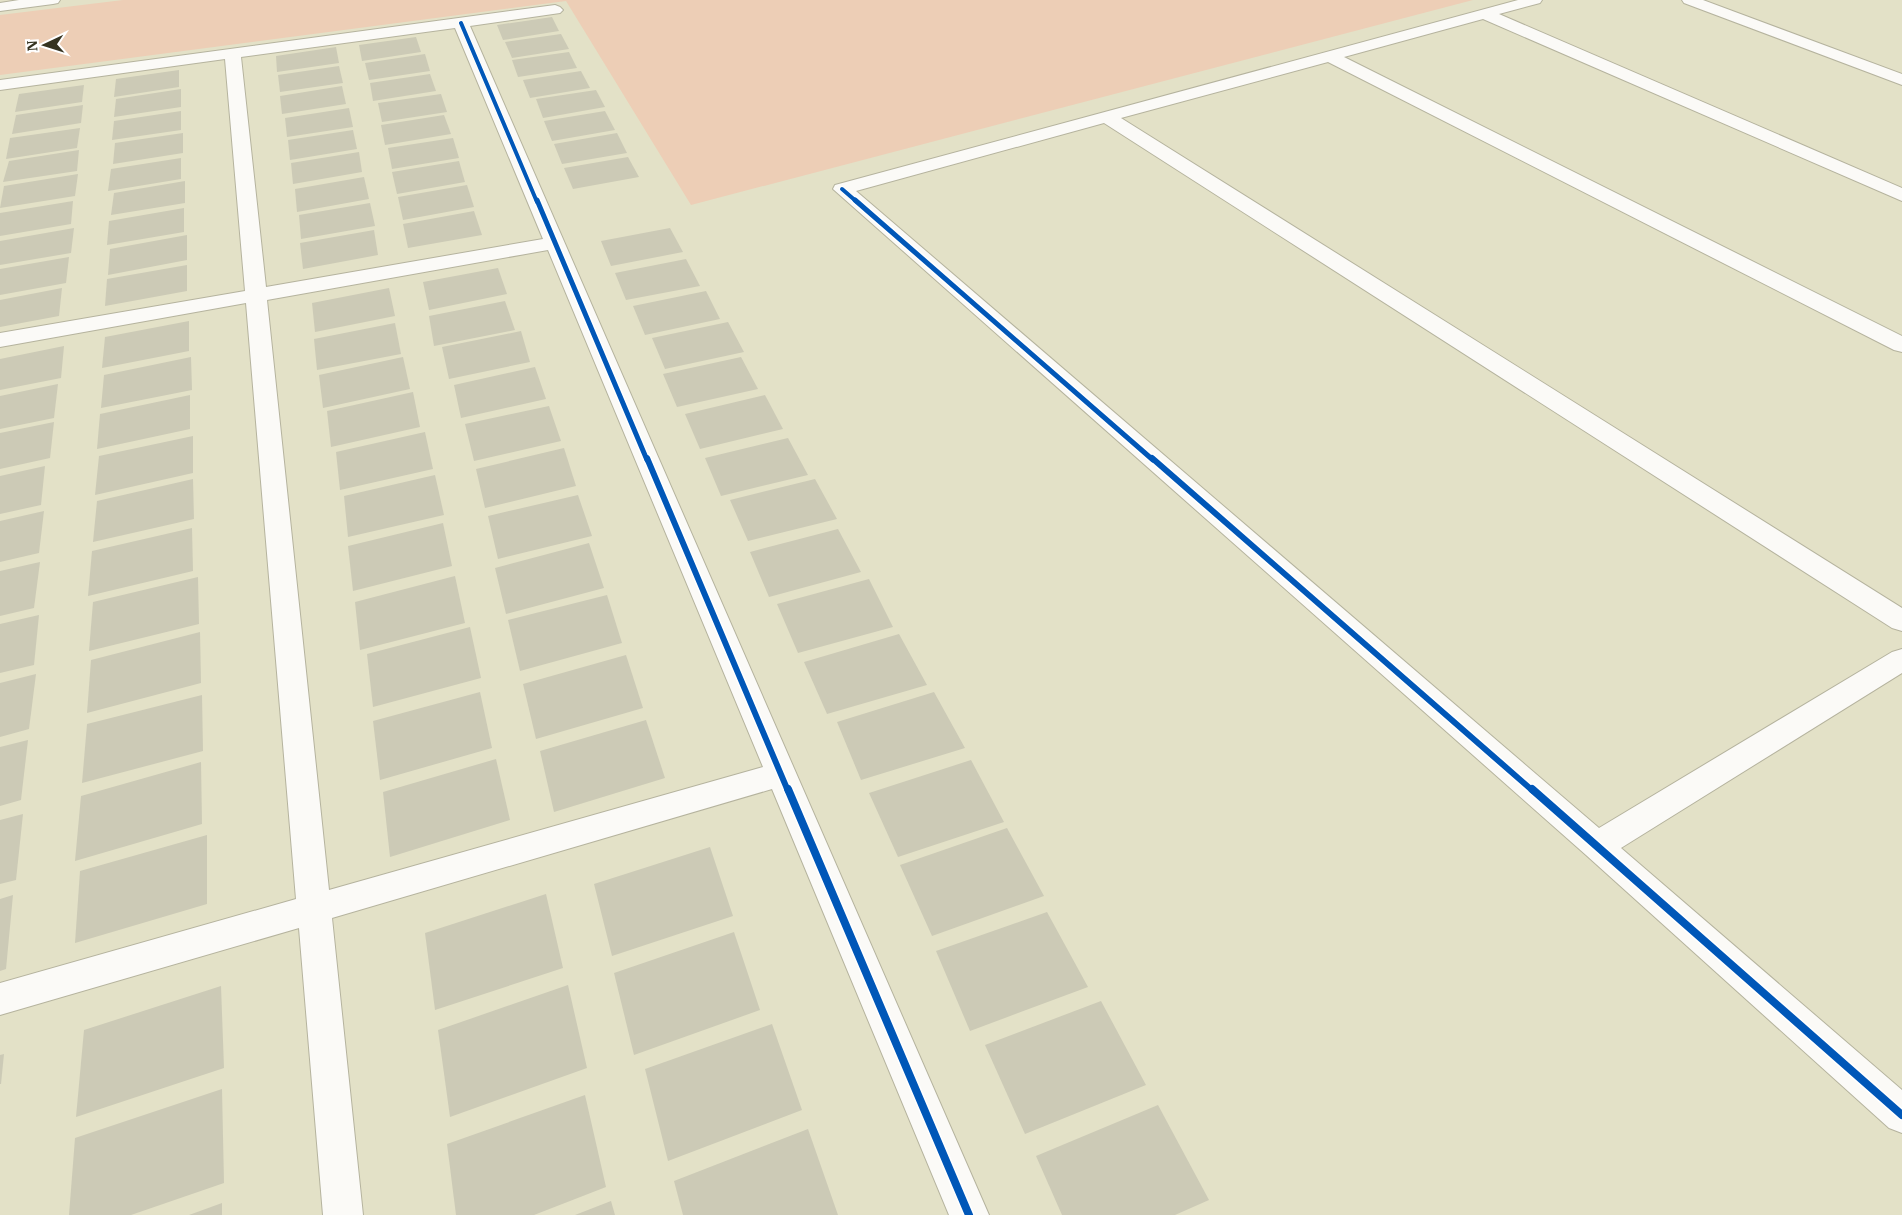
<svg xmlns="http://www.w3.org/2000/svg" width="1902" height="1215" font-family="'IBM Plex Serif',serif">
	<style>
		.green { fill: #edceb6 }
		.building { fill: #cccab6 }
		.lines { fill: none; stroke-linecap: round; stroke-linejoin: round }
		.minor-casing { stroke: #b5b39e; stroke-width: 2 }
		.minor { fill: #fbfaf7; fill-rule: evenodd }
		.cycleway-far3-casing { stroke: #fff; stroke-width: 5.5 }
		.cycleway-far2-casing { stroke: #fff; stroke-width: 8 }
		.cycleway-far1-casing { stroke: #fff; stroke-width: 9 }
		.cycleway-casing { stroke: #fff; stroke-width: 11 }
		.cycleway-far3 { stroke: #0057b8; stroke-width: 4 }
		.cycleway-far2 { stroke: #0057b8; stroke-width: 5 }
		.cycleway-far1 { stroke: #0057b8; stroke-width: 6 }
		.cycleway { stroke: #0057b8; stroke-width: 8 }
	</style>
	<rect width="100%" height="100%" fill="#e3e1c7"/>
	<polygon class="green" points="123,0 1473,0 691,205 566,1 0,75 0,15"/>
	<g class="building">
		<polygon points="552,17 559,31 503,40 497,25"/>
		<polygon points="561,34 569,49 512,58 505,42"/>
		<polygon points="416,37 421,52 362,61 359,45"/>
		<polygon points="336,47 339,63 277,72 276,56"/>
		<polygon points="569,52 577,68 518,77 512,60"/>
		<polygon points="425,54 430,71 369,80 365,63"/>
		<polygon points="339,66 343,83 280,92 278,75"/>
		<polygon points="179,70 179,87 114,97 116,79"/>
		<polygon points="581,71 590,88 530,98 523,80"/>
		<polygon points="430,74 436,91 373,101 370,83"/>
		<polygon points="84,85 82,102 15,112 19,94"/>
		<polygon points="342,86 346,104 282,114 280,96"/>
		<polygon points="181,89 181,107 114,117 116,99"/>
		<polygon points="596,90 605,107 543,118 536,99"/>
		<polygon points="441,94 447,112 382,122 378,103"/>
		<polygon points="83,105 81,123 12,134 16,115"/>
		<polygon points="349,108 353,127 287,137 285,118"/>
		<polygon points="181,111 181,130 112,140 114,121"/>
		<polygon points="605,111 615,130 552,141 544,121"/>
		<polygon points="444,115 451,134 385,145 381,125"/>
		<polygon points="80,128 77,148 6,159 10,138"/>
		<polygon points="353,130 357,149 290,160 288,140"/>
		<polygon points="183,133 183,153 113,164 115,143"/>
		<polygon points="617,133 627,153 562,164 554,144"/>
		<polygon points="453,138 459,158 392,169 388,148"/>
		<polygon points="79,150 77,171 3,182 9,161"/>
		<polygon points="359,152 362,172 293,184 291,163"/>
		<polygon points="628,157 639,177 573,189 564,168"/>
		<polygon points="181,158 181,179 108,191 111,169"/>
		<polygon points="459,161 465,182 397,194 392,172"/>
		<polygon points="78,174 75,196 0,208 4,186"/>
		<polygon points="364,177 369,199 297,212 295,189"/>
		<polygon points="185,181 185,203 111,215 114,193"/>
		<polygon points="467,185 474,207 403,220 398,197"/>
		<polygon points="73,201 71,224 0,236 0,213"/>
		<polygon points="370,203 375,226 301,239 299,215"/>
		<polygon points="184,208 184,232 107,245 109,221"/>
		<polygon points="474,211 482,235 408,248 403,224"/>
		<polygon points="74,228 71,253 0,265 0,241"/>
		<polygon points="670,228 683,252 611,266 601,241"/>
		<polygon points="374,230 378,255 303,269 300,243"/>
		<polygon points="187,235 187,260 108,275 110,249"/>
		<polygon points="69,257 66,283 0,295 0,269"/>
		<polygon points="686,259 700,286 626,300 615,273"/>
		<polygon points="187,265 187,291 105,306 107,279"/>
		<polygon points="498,268 507,294 429,310 423,282"/>
		<polygon points="62,288 59,316 0,327 0,300"/>
		<polygon points="389,288 395,316 315,332 312,303"/>
		<polygon points="706,291 720,319 645,335 633,306"/>
		<polygon points="505,301 515,330 434,346 429,316"/>
		<polygon points="189,321 189,351 102,368 105,337"/>
		<polygon points="728,322 744,352 665,369 652,338"/>
		<polygon points="395,323 401,354 317,370 314,339"/>
		<polygon points="521,331 530,362 449,379 442,347"/>
		<polygon points="64,346 61,378 0,390 0,359"/>
		<polygon points="191,357 192,390 101,408 104,375"/>
		<polygon points="403,357 410,389 323,408 319,375"/>
		<polygon points="741,357 758,389 677,407 663,374"/>
		<polygon points="535,367 546,399 461,418 454,385"/>
		<polygon points="58,384 54,418 0,429 0,396"/>
		<polygon points="413,392 420,427 331,447 327,411"/>
		<polygon points="190,395 190,429 97,449 100,414"/>
		<polygon points="765,395 783,429 700,449 685,414"/>
		<polygon points="549,406 561,441 474,461 465,424"/>
		<polygon points="54,422 50,458 0,469 0,433"/>
		<polygon points="425,432 433,469 340,490 336,452"/>
		<polygon points="193,436 193,473 95,495 99,456"/>
		<polygon points="788,438 808,475 721,496 705,458"/>
		<polygon points="564,448 576,486 485,508 476,469"/>
		<polygon points="45,466 41,505 0,514 0,476"/>
		<polygon points="435,475 444,515 348,537 344,496"/>
		<polygon points="193,479 194,519 93,542 97,501"/>
		<polygon points="815,479 837,519 748,541 730,500"/>
		<polygon points="578,495 592,536 498,559 488,516"/>
		<polygon points="44,511 39,553 0,562 0,521"/>
		<polygon points="443,523 452,566 353,591 348,546"/>
		<polygon points="192,528 193,571 88,596 92,551"/>
		<polygon points="838,529 861,572 769,597 750,552"/>
		<polygon points="589,543 604,588 506,614 495,568"/>
		<polygon points="40,562 34,608 0,616 0,571"/>
		<polygon points="455,576 465,623 360,650 355,602"/>
		<polygon points="198,577 199,624 89,651 93,602"/>
		<polygon points="869,579 893,627 798,653 777,604"/>
		<polygon points="607,595 622,643 520,671 508,620"/>
		<polygon points="39,615 34,665 0,673 0,624"/>
		<polygon points="470,627 481,678 373,707 367,654"/>
		<polygon points="200,632 201,683 87,713 91,660"/>
		<polygon points="899,634 927,685 827,714 804,662"/>
		<polygon points="626,655 643,708 536,739 523,684"/>
		<polygon points="36,674 29,729 0,737 0,683"/>
		<polygon points="480,692 492,748 380,780 373,721"/>
		<polygon points="934,692 965,748 861,780 837,722"/>
		<polygon points="202,695 203,751 82,783 87,724"/>
		<polygon points="646,720 665,778 554,812 540,751"/>
		<polygon points="28,740 21,800 0,806 0,747"/>
		<polygon points="496,759 510,820 390,857 383,792"/>
		<polygon points="971,760 1004,822 898,857 869,793"/>
		<polygon points="201,762 202,824 75,861 81,796"/>
		<polygon points="23,814 16,880 0,884 0,820"/>
		<polygon points="1007,828 1044,896 932,936 900,865"/>
		<polygon points="207,835 207,904 75,943 80,871"/>
		<polygon points="710,847 733,916 612,956 594,884"/>
		<polygon points="546,894 563,968 435,1010 425,933"/>
		<polygon points="13,895 6,969 0,971 0,899"/>
		<polygon points="1047,912 1088,987 970,1031 936,951"/>
		<polygon points="734,932 760,1010 634,1055 614,973"/>
		<polygon points="568,985 587,1068 450,1117 438,1030"/>
		<polygon points="221,986 224,1068 76,1117 84,1030"/>
		<polygon points="1101,1001 1146,1085 1025,1134 985,1045"/>
		<polygon points="772,1024 802,1110 668,1161 645,1069"/>
		<polygon points="4,1054 1,1084 0,1084 0,1055"/>
		<polygon points="222,1089 224,1183 131,1215 69,1215 75,1138"/>
		<polygon points="585,1095 606,1187 534,1215 456,1215 447,1144"/>
		<polygon points="1158,1105 1209,1200 1175,1215 1062,1215 1036,1156"/>
		<polygon points="808,1129 838,1215 683,1215 674,1181"/>
		<polygon points="611,1201 615,1215 575,1215"/>
		<polygon points="222,1203 222,1215 189,1215"/>
	</g>
	<g class="lines">
		<defs>
			<g id="minor">
				<polygon points="19,0 60,0 58,3 53,4 0,11 0,3"/>
				<polygon points="1518,0 1542,0 1540,3 1499,14 1902,188 1902,201 1483,19 1344,57 1902,336 1902,352 1894,350 1328,62 1121,118 1902,608 1902,631 1892,628 1104,123 856,191 1599,828 1892,652 1902,649 1902,673 1621,848 1902,1090 1902,1133 1889,1128 1586,855 833,189 835,185"/>
				<polygon points="1682,0 1703,0 1902,74 1902,85 1684,3"/>
				<path d="M555 5 560 7 563 10 560 13 470 26 989 1215H949L772 789 332 918 363 1215H323L299 928 0 1015V983L296 899 246 303 0 347V333L245 291 225 59 0 90V80ZM455 28 543 239 266 287 241 57ZM548 250 763 767 329 890 267 300Z"/>
			</g>
		</defs>
		<use href="#minor" class="minor-casing"/>
		<use href="#minor" class="minor"/>
		<defs>
			<g id="cycleway-far3">
				<polyline points="461,23 537,202"/>
				<polyline points="842,189 857,202"/>
			</g>
			<g id="cycleway-far2">
				<polyline points="537,200 647,460"/>
				<polyline points="855,200 1153,460"/>
			</g>
			<g id="cycleway-far1">
				<polyline points="647,458 788,791"/>
				<polyline points="1152,458 1533,791"/>
			</g>
			<g id="cycleway">
				<polyline points="788,789 969,1215"/>
				<polyline points="1532,789 1902,1115"/>
			</g>
		</defs>
		<use href="#cycleway-far3" class="cycleway-far3-casing"/>
		<use href="#cycleway-far2" class="cycleway-far2-casing"/>
		<use href="#cycleway-far1" class="cycleway-far1-casing"/>
		<use href="#cycleway" class="cycleway-casing"/>
		<use href="#cycleway-far3" class="cycleway-far3"/>
		<use href="#cycleway-far2" class="cycleway-far2"/>
		<use href="#cycleway-far1" class="cycleway-far1"/>
		<use href="#cycleway" class="cycleway"/>
	</g>
	<g transform="translate(45 45) rotate(266)" stroke="#ffffff" stroke-width="4" paint-order="stroke">
	<path d="M0-4L9 19L0 12L-9 19Z" fill="#353321"/>
	<text y="-8" font-size="14" font-weight="bold" text-anchor="middle" fill="#353321">N</text>
	</g>
</svg>
